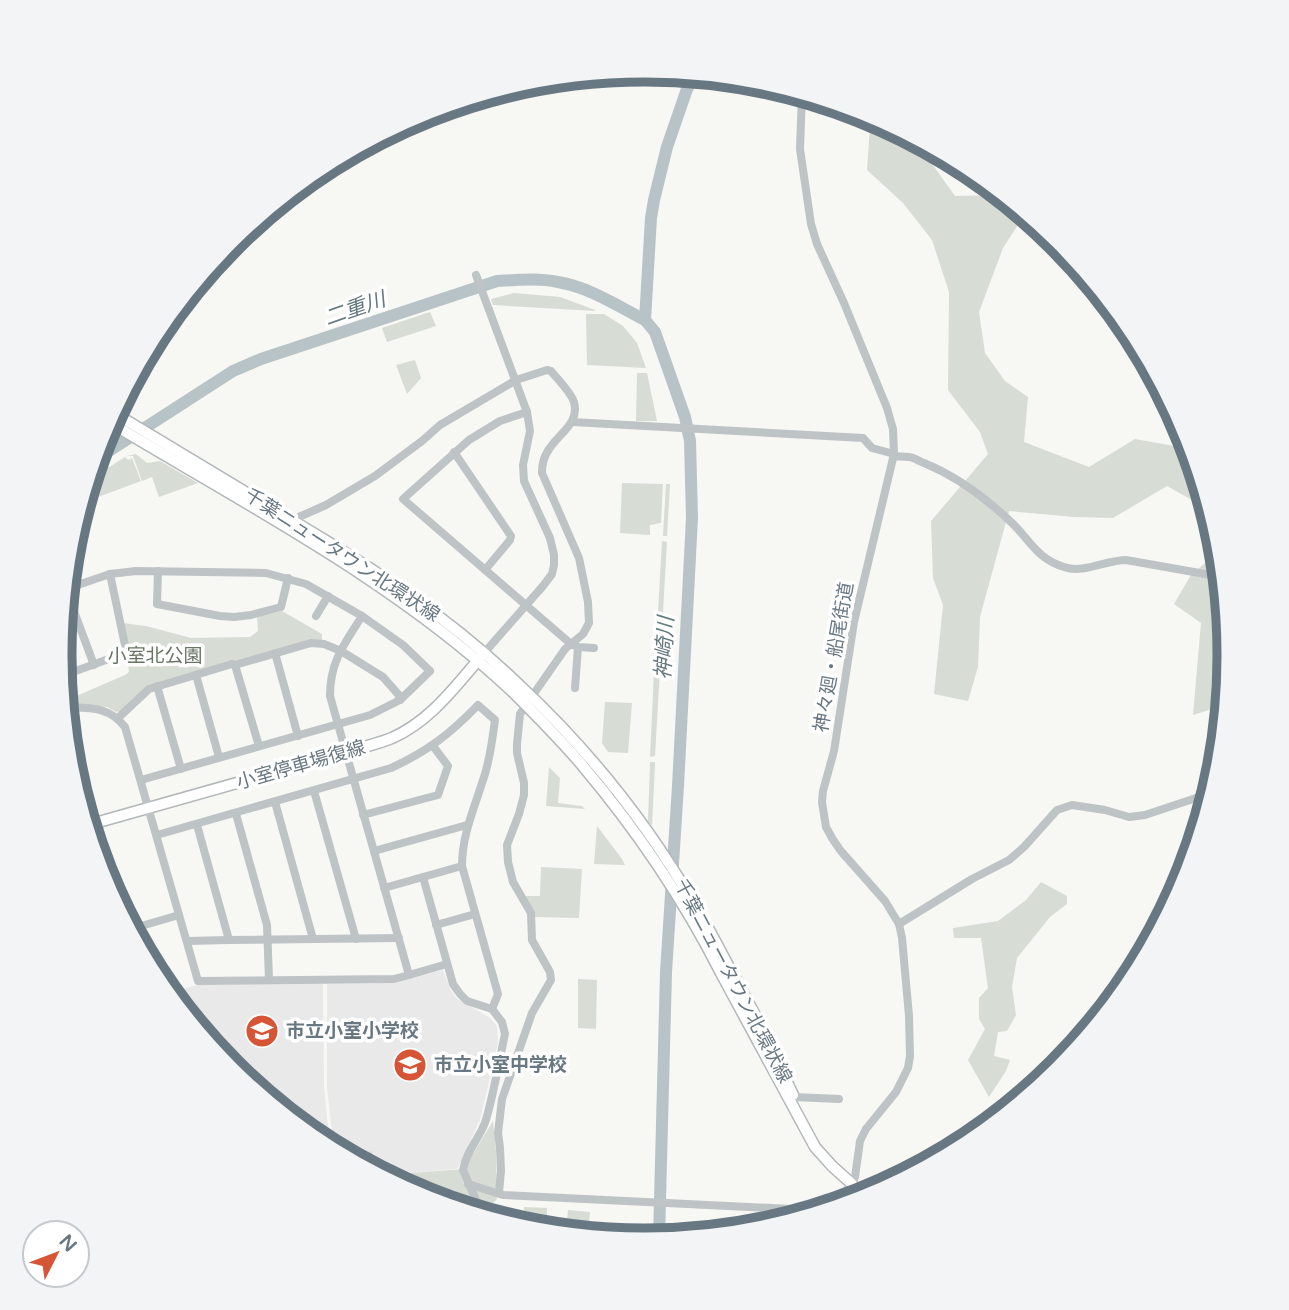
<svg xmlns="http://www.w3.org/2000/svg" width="1289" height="1310" font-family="'Varela Round','Noto Sans JP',sans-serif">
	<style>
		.built { fill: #e8e9e8 }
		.green { fill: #d7dcd4 }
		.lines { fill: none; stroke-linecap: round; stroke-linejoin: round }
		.river { stroke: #b7c3c6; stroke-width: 12 }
		.major-casing { stroke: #b2b7ba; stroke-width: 13 }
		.minor { stroke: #bec3c6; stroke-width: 8 }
		.major { stroke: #fff; stroke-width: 10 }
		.major-bridge-casing { stroke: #b2b7ba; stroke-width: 13; stroke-linecap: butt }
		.major-bridge { stroke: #fff; stroke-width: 10 }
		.labels { text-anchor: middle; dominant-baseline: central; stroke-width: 7; stroke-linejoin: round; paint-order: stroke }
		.street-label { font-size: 19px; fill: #687883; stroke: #fff }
		.park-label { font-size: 19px; fill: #677663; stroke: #fff }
		.poi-label { font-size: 19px; font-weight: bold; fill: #687883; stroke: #fff; text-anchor: start }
		.water-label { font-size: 21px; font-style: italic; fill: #64797f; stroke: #fff }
		.rim { fill: none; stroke: #687883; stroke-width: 9 }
	</style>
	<rect width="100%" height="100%" fill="#f7f7f4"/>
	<g class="built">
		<polygon points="443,970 451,990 456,998 490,1018 497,1026 498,1043 480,1120 457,1169 381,1175 373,1170 371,1151 345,1155 334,1149 327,1088 327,984 394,983"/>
		<polygon points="323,984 324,1087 330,1147 319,1141 231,1068 169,993 197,985"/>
	</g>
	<g class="green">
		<polygon points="883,123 939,153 930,161 955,196 1001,195 1025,214 1003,248 979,312 985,353 1005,381 1028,397 1024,442 1089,467 1135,439 1174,446 1186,433 1208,509 1167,486 1113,518 1074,517 1009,511 980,617 978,667 968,701 934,694 943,605 933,578 931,521 988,454 980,432 948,390 949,292 932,240 903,203 867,170 870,126"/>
		<polygon points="514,293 560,297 595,310 595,311 493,305 491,299"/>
		<polygon points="430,312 436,326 387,342 382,328"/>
		<polygon points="586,314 604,314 623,326 637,343 646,368 587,365"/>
		<polygon points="415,360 421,378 407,394 396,365"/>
		<polygon points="637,373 647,373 657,421 636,421"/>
		<polygon points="136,454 147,463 160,461 198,483 159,497 152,477 142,481 133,456 127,456"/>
		<polygon points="125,457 128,460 132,458 141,481 93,499 87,487 89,480"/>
		<polygon points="622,483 663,484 661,523 650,525 650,535 620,533"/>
		<polygon points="666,484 670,484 667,536 663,536"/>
		<polygon points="662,541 667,542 661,646 656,647"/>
		<polygon points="1219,551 1229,655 1225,705 1193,715 1201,623 1174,604 1191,575"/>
		<polygon points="282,611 322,634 322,640 156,684 121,711 116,712 107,707 67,703 67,700 125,675 129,672 123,623 146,626 191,638 250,637 258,631 257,617"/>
		<polygon points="655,651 661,652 655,756 650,757"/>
		<polygon points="605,702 632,703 628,753 608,752 602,743"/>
		<polygon points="650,762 655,762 655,764 652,826 648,821"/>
		<polygon points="549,767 560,778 558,803 582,806 585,809 546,806"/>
		<polygon points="597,826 622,859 625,865 594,864"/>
		<polygon points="541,867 582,869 579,918 534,917 524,896 540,896"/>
		<polygon points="1041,882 1067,896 1067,904 1050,917 1017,958 1012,987 1016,1015 1007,1031 998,1032 994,1056 1010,1060 1006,1071 989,1097 968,1060 985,1029 979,1019 979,998 988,988 981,938 954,938 953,928 998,921 1026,900"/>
		<polygon points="578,979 597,980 596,1029 578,1028"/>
		<polygon points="493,1121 496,1151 497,1199 482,1214 420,1195 381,1175 466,1169 471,1157"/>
		<polygon points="372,1151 373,1170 345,1155"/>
		<polygon points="524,1207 547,1208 547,1230 524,1227"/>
		<polygon points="568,1210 590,1212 588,1234 566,1232"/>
	</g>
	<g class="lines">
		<g class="river">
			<path d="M95 460 233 371 261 359 497 281C517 280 538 278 558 282 589 287 618 306 645 320"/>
			<polyline points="659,1238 666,972 678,786 692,518 690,441 685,417 655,332 645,320 651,218 654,200 667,147 687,89 695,75"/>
		</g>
		<defs>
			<g id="major">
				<path d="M114 413C172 448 230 483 288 518 371 567 449 617 518 684"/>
				<path d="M109 422C247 505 393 580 512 691"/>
				<path d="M88 825 361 748C371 745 382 742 392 738 430 721 454 688 480 658"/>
				<polyline points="730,969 755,1015 793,1095"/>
				<polyline points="721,973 815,1147 832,1166 852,1184"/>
			</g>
		</defs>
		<use href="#major" class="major-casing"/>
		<g class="minor">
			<polyline points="476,275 527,412 530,431 523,465 524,481 550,538 554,555 554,565 552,574 543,586 484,653"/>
			<polyline points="527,412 500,421 469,440 403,499 571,644 578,647 594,648"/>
			<polyline points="572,422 863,438 872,448 894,454"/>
			<polyline points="454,452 511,536 510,540 485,570"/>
			<path d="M893 456C899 457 903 456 909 457 913 457 919 461 924 463 956 476 987 499 1012 523 1030 540 1037 559 1064 567 1083 574 1106 560 1126 560L1222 577"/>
			<path d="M292 520 326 505 375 476 422 441 440 425 516 380 547 370 551 371C558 380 570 391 574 402 582 431 541 438 542 473L579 558 588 602 589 623 583 634 565 649 526 705 520 714 517 744V753L524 783V795L519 814 507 845 508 862 513 882 531 913 532 940 550 972 551 980 532 1013 502 1099 498 1133 500 1148 501 1171 499 1192"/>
			<polyline points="158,571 157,604 220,616 234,617 251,615 281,607 288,578"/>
			<polyline points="66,589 110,574 136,571 266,573 306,584 362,616 403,645 430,671 400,700 370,715 141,780"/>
			<polyline points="66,590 94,665"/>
			<polyline points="316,616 328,596"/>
			<path d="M362 616C344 645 330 661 330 696L409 975 447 964"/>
			<polyline points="275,653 298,736"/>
			<polyline points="235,665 259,746"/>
			<polyline points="196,675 219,757"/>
			<polyline points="62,676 125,653 126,650 110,574"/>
			<polyline points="157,686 181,769"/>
			<polyline points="575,688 578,647"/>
			<path d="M65 707C89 708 109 706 125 727L198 981 394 979 409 975"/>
			<polyline points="118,718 149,689 232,664 235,665 311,643 324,644 341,651 383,677 398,694 400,700"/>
			<polyline points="70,762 76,765 92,824"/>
			<polyline points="314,791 356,939"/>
			<polyline points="275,802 313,939"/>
			<polyline points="236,814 267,925 269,980"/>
			<polyline points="363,815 438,795 448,766 433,746"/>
			<polyline points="95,823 119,906"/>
			<polyline points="197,825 229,940 399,938"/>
			<path d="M157 835 391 768C428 751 450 734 478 705L495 720C492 741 490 761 483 780 474 809 462 835 462 866L498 994 492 1009"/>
			<polyline points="374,851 467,825"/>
			<path d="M423 877 453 984 460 994 467 1001 492 1009 502 1022 505 1034C499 1062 494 1092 486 1120 480 1138 466 1151 463 1170L482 1214"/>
			<polyline points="384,888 462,866"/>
			<polyline points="899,924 972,879 1009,860 1024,847 1057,810 1072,805 1105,810 1129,817 1145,815 1211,793"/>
			<polyline points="436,925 475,914"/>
			<polyline points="131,929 179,915"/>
			<polyline points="187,941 229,940"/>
			<polyline points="794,1097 839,1099"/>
			<polyline points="468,1184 503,1195 791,1209 825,1208 838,1200 852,1184 855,1177 860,1141 866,1129 896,1092 908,1068 910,1056 909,1016 902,938 899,924 885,901 840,850 832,838 826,827 822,802 823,791 834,751 854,622 894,454 893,429 887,408 844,303 817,244 811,224 800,149 802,94"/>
			<polyline points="852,1184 864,1197"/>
		</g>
		<use href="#major" class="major"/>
		<defs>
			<g id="major-bridge">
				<path d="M518 684C586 747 647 823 694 904 707 925 718 947 730 969"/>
				<path d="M512 691C536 715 560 739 582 765 636 829 683 898 721 973"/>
			</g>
		</defs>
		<use href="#major-bridge" class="major-bridge-casing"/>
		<use href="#major-bridge" class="major-bridge"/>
	</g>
	<defs>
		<symbol id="school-disc" viewBox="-11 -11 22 22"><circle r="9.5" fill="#d65536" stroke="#fff"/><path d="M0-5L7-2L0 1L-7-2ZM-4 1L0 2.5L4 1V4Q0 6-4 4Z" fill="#fff"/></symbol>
	</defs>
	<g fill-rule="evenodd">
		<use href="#school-disc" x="243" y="1012" width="38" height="38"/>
		<use href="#school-disc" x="391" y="1046" width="38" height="38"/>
	</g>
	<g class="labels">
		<g class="street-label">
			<text transform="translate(342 555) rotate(33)">千葉ニュータウン北環状線</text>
			<text transform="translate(834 657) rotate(-80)">神々廻・船尾街道</text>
			<text transform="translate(301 765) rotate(-16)">小室停車場復線</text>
			<text transform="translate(733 981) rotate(62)">千葉ニュータウン北環状線</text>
		</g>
		<g class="park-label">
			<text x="155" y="656">小室北公園</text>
		</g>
		<g class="poi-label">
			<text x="286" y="1031">市立小室小学校</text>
			<text x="434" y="1065">市立小室中学校</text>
		</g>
		<g class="water-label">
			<text transform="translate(355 309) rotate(-19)">二重川</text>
			<text transform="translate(665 648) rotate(-87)">神崎川</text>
		</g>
	</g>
	<path d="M0 0H1289V1310H0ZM644 82H645A572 572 0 0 1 1217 654V656A572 572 0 0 1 645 1228H644A572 572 0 0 1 72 656V654A572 572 0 0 1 644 82Z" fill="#f3f4f5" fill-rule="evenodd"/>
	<path class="rim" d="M644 82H645A572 572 0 0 1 1217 654V656A572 572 0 0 1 645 1228H644A572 572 0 0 1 72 656V654A572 572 0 0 1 644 82Z"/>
	<g transform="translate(56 1254) rotate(48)"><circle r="33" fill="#ffffff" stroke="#c3c9cd" stroke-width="2"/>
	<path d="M0-5L12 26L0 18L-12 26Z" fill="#d65536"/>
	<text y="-10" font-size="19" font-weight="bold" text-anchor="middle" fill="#687883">N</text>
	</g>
</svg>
